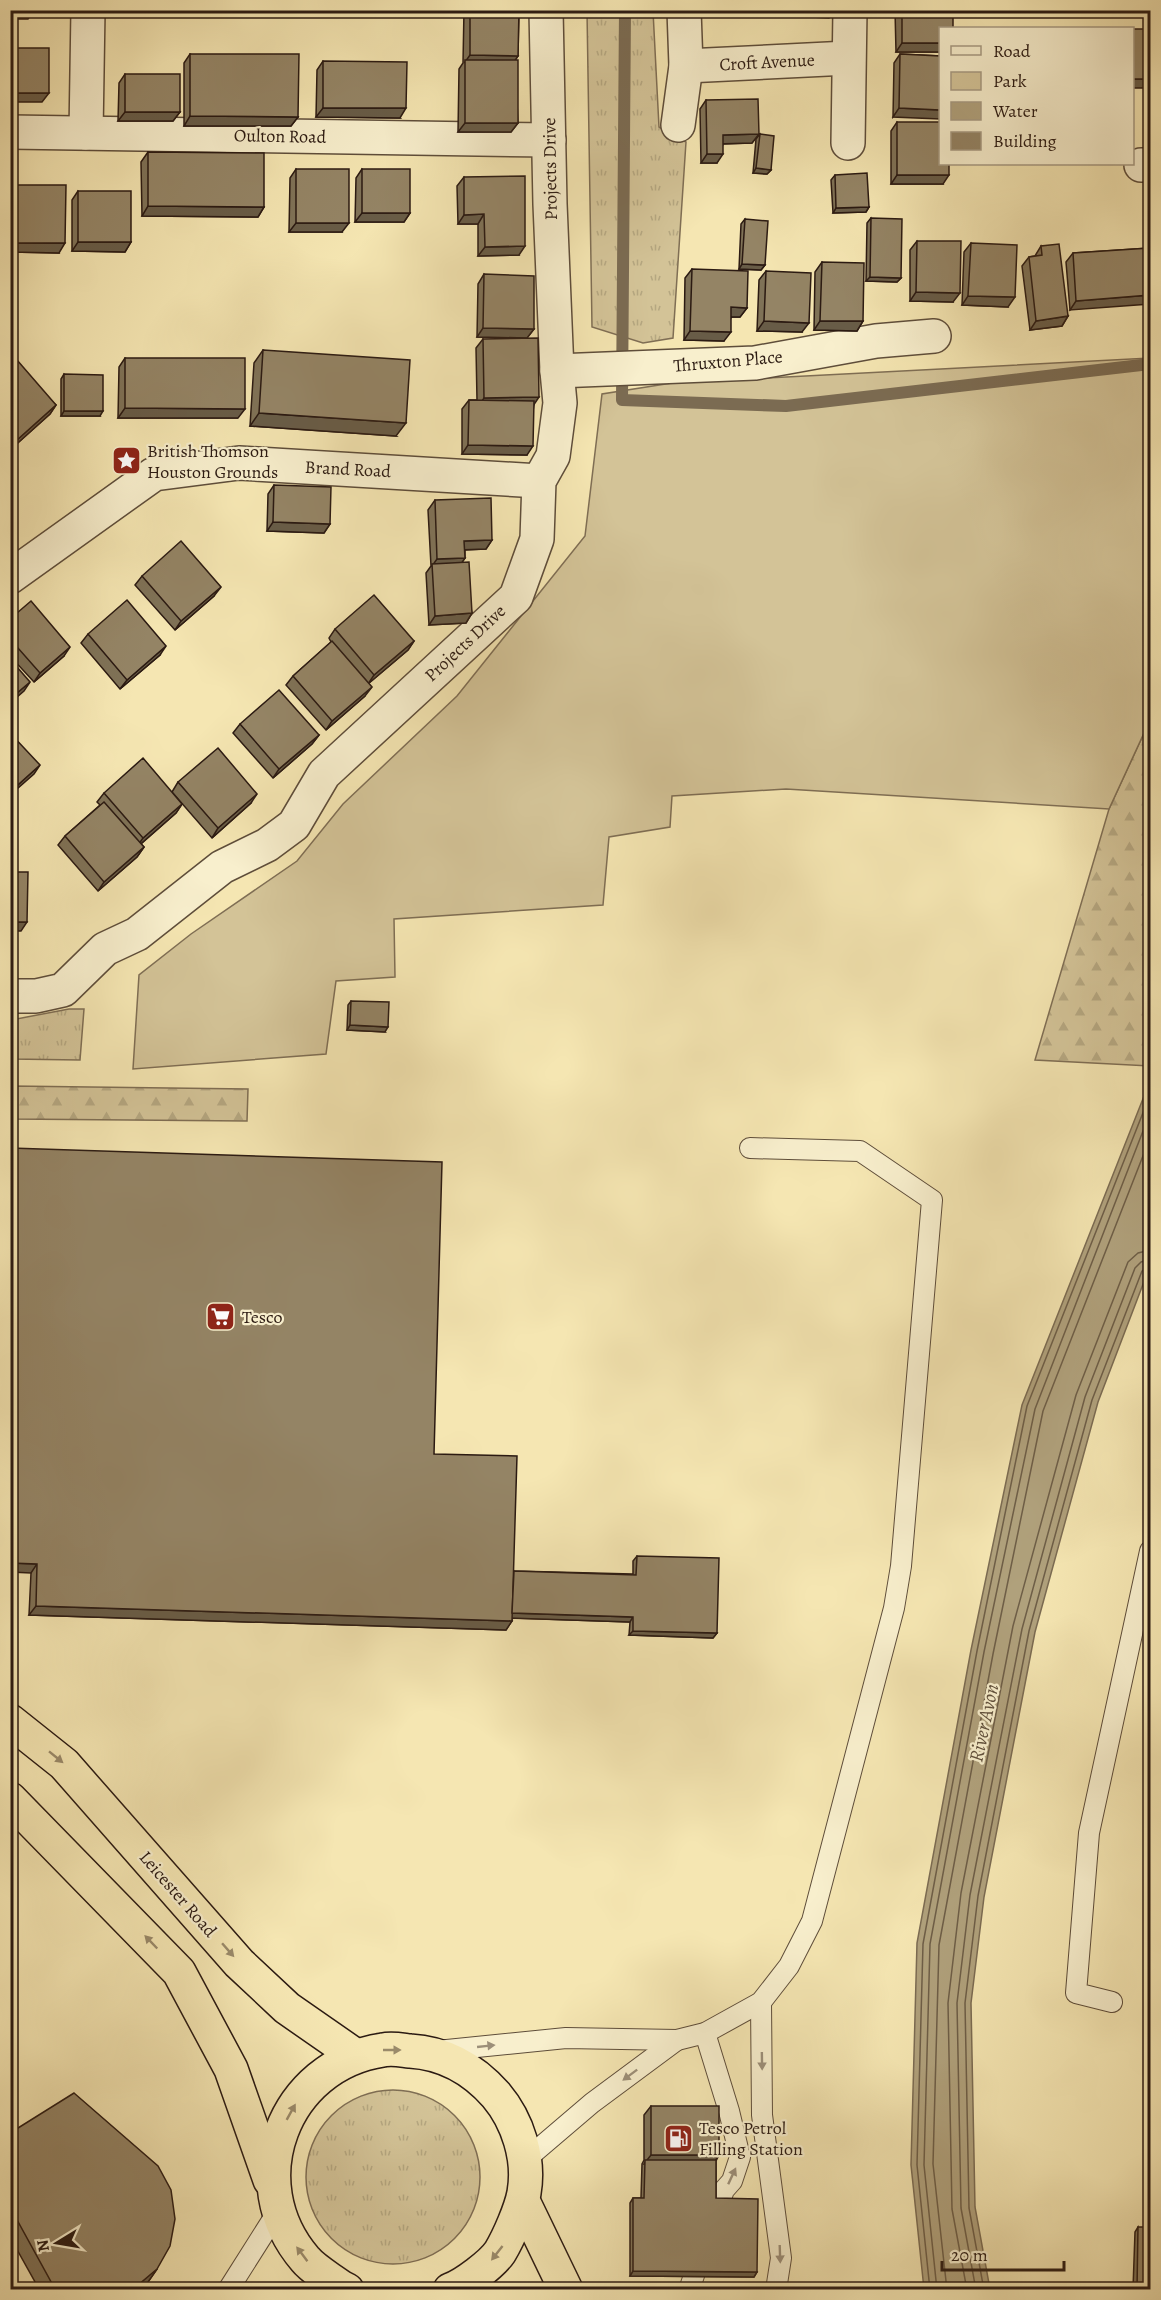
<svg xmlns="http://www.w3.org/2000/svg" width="1161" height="2300" font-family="Alegreya,serif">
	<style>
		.grass { fill: url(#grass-tufts); stroke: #7f6e54; stroke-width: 1.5 }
		.forest { fill: url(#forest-firs); stroke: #7f6e54; stroke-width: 1.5 }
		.park { fill: #d3c397; stroke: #7f6e54; stroke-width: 1.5 }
		.water { fill: #b0a17c; stroke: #7b6b52; stroke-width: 1.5 }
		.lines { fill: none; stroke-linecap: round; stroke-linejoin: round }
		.shore { stroke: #6e5e47; stroke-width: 1.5 }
		.stream { stroke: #7b6b52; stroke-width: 12 }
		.lane-casing { stroke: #5e4d3a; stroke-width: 22 }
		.street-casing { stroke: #5e4d3a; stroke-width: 36 }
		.highway-casing { stroke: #2b1a12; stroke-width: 36 }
		.lane { stroke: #f8efcd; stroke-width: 20 }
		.street { stroke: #f8efcd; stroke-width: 33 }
		.highway { stroke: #f5e6b2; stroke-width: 33 }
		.wall { fill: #7f7257; stroke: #2b1a12; stroke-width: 1.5 }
		.shaded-wall { fill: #685c47; stroke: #2b1a12; stroke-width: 1.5 }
		.building { fill: #948465; stroke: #2b1a12; stroke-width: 1.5 }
		.oneway { fill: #9a8a6a }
		.oneway2 { fill: #9c8f79 }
		.labels { text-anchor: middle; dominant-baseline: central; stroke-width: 4.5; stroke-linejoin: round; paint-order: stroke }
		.street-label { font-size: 18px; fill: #2b1a12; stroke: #f8efcd }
		.poi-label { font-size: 18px; fill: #2b1a12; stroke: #f8efcd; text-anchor: start }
		.water-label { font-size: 20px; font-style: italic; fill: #60503c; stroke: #f8efcd }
	</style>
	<defs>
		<pattern id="grass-tufts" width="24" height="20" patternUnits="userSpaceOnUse" patternTransform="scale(1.5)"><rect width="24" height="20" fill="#d3c397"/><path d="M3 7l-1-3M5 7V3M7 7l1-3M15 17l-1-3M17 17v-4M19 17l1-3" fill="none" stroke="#b5a781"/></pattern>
		<pattern id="forest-firs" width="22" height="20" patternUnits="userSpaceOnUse" patternTransform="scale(1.5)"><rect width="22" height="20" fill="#d3c397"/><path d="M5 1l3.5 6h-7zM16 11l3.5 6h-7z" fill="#b5a781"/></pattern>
	</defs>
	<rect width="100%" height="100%" fill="#f5e6b2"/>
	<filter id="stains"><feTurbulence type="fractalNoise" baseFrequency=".00333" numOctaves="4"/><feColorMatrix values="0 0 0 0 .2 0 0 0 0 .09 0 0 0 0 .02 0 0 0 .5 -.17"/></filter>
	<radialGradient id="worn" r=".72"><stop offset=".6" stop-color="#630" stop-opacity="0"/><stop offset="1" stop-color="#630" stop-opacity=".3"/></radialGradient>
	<g class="grass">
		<polygon points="587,11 653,11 659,127 686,142 673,338 643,343 592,327"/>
		<polygon points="69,1009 84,1009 80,1060 11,1059 11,1020"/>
		<circle cx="393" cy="2177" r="87"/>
	</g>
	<g class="forest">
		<polygon points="1150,720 1150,1066 1035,1060 1109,809"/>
		<polygon points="11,1086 248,1089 247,1121 11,1119"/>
	</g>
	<polygon class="park" points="1150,358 1150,720 1109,809 786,789 672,796 670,827 609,837 603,905 394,919 395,977 336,981 326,1054 133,1069 139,975 191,934 297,861 343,804 457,696 585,536 602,394 672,383"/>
	<polygon class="water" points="1150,1081 1150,1266 1098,1402 1035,1632 984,1897 971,2003 975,2207 990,2289 924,2289 911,2165 917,1943 971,1650 1022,1405"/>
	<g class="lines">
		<g class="shore">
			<polyline points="930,2290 917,2165 923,1944 977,1651 1027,1406 1150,1095"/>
			<polyline points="937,2290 924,2165 930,1944 984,1652 1035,1409 1150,1113"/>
			<polyline points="947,2290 933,2164 939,1945 993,1654 1043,1411 1150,1138"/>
			<polyline points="967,2290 952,2209 948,2003 961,1893 1013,1626 1076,1395 1128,1262 1138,1253 1150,1250"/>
			<polyline points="976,2290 961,2208 957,2003 970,1895 1022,1629 1085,1397 1135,1268 1141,1262 1150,1259"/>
			<polyline points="984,2290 969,2208 965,2003 978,1896 1029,1631 1092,1400 1142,1271 1146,1268 1150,1267"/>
		</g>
		<polyline class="stream" points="625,10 622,400 786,406 1150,364"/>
		<defs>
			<g id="lane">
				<polyline points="761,2002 762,2115 781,2258 776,2290"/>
				<polyline points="1112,2002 1076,1993 1089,1833 1150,1551"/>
				<polyline points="705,2033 729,2111 740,2157 732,2181 724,2190 713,2222"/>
				<polyline points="437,2051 566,2038 677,2040 705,2033 761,2002 789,1966 812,1921 894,1608 901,1566 932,1200 860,1151 750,1148"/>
				<polyline points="524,2161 592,2103 677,2040"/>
				<polyline points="228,2290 278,2211"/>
				<polyline points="689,2290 702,2252"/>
			</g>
			<g id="street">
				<polyline points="686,66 848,58"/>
				<polyline points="678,125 686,66 684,10"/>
				<polyline points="10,132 549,140"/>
				<polyline points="86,133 88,10"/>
				<polyline points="848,143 850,10"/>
				<polyline points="1141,165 1150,165"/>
				<polyline points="557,371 755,363 876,341 934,336"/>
				<polyline points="10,577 154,474 239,463 539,481"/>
				<polyline points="10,996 36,996 63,990 105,949 137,934 222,867 267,845 294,825 324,774 516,597 537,539 539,481 553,456 560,403 557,371 550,204 546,10"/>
			</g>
			<g id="highway">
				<polyline points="10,1721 64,1764 239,1963 287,2008 356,2056"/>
				<polyline points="10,1799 179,1972 231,2069 270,2180"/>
				<polyline points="523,2201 566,2290"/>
				<path d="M347 2290 341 2287C329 2278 314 2270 305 2259 239 2182 283 2065 383 2050 392 2048 401 2050 410 2051 445 2053 473 2069 496 2095 518 2121 530 2159 524 2193 521 2209 509 2237 500 2252 492 2264 464 2285 450 2290"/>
			</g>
		</defs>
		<use href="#lane" class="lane-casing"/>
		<use href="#street" class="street-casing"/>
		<use href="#highway" class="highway-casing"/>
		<use href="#lane" class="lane"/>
		<use href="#street" class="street"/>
		<use href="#highway" class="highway"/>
	</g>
	<g class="wall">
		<polygon points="464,10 519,10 518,56 515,60 518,123 511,132 458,132 459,69 463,63"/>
		<polygon points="895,10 953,10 940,28 940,52 896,52"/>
		<polygon points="190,54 298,117 291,126 184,126 184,63"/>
		<polygon points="900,54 940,56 893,117 894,63"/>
		<polygon points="323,61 400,118 316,117 317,70"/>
		<polygon points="125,74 180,112 173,121 118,121 119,83"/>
		<polygon points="706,100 759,134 752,143 723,144 717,163 701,163 700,109"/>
		<polygon points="897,122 943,184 891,184 891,131"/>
		<polygon points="760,134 771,170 767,174 753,173 756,139"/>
		<polygon points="148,152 264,207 258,217 142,216 141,162"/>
		<polygon points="296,169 342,232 289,232 290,178"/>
		<polygon points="362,169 410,213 404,222 355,222 356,178"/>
		<polygon points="835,175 869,207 866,212 833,213 831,180"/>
		<polygon points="464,177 519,255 478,256 478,224 458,224 457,186"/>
		<polygon points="16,185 59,253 10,252 10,193"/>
		<polygon points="78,191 131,242 125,252 72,251 72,200"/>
		<polygon points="871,218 901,278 897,282 866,281 867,223"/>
		<polygon points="745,219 765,265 761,270 739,269 741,224"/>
		<polygon points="917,241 953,302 910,301 910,250"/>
		<polygon points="971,243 1008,307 962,305 964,252"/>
		<polygon points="1041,246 1068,316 1062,326 1030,330 1022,266 1029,257 1035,256"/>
		<polygon points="1150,248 1070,310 1066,262 1073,253"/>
		<polygon points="822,262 863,321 857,331 814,330 815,272"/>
		<polygon points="692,269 747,308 740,317 731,317 724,341 684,340 685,278"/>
		<polygon points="766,271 802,332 757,331 759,280"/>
		<polygon points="484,274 534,329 527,338 477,337 478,284"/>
		<polygon points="483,339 534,404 527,455 462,454 462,409 469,400 477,400 476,348"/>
		<polygon points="263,350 396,436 250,426 254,363"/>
		<polygon points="125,358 238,418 118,418 119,367"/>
		<polygon points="10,366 56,405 50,414 11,449"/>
		<polygon points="64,374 100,416 61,416 61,379"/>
		<polygon points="274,485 330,524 324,533 267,531 268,494"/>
		<polygon points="435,500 492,540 486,549 465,550 465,558 462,562 472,613 466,623 429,625 426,573 431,566 428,510"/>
		<polygon points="142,576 214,596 175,630 135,585"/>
		<polygon points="10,619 64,656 34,682 10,656"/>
		<polygon points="335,629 414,641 408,650 369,683 365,696 326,730 286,685 293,676 331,642 329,638"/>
		<polygon points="88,634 160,655 120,689 81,643"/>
		<polygon points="240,724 319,735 312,744 273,778 233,733"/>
		<polygon points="178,782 251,803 212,838 172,792"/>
		<polygon points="104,793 182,804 176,813 141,844 144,847 137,857 98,891 58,845 65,836 100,805 97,802"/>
		<polygon points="351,1001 385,1032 347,1030 348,1005"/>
		<polygon points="10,1148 434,1454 514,1571 633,1574 633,1561 637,1556 717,1633 713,1638 629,1635 630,1622 512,1618 512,1621 506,1630 29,1615 31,1573"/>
		<polygon points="1150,2032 1150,2090 1149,2090"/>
		<polygon points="651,2106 719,2155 716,2161 716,2198 757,2272 754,2277 630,2276 630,2203 633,2198 641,2198 642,2164 644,2160 644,2115"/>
		<polygon points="10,2133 157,2269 148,2282 139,2289 39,2289 10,2237"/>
		<polygon points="1138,2227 1150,2289 1133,2289 1135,2232"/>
	</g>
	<g class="shaded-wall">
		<polygon points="10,10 34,10 28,19 10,19"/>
		<polygon points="703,10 760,10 756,15 701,13"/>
		<polygon points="778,10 834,10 829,18 775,15"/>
		<polygon points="902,43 940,43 940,52 896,52"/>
		<polygon points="470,55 518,56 512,65 465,62"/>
		<rect x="1132" y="79" width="18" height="9"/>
		<polygon points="10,93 49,93 42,102 10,102"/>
		<polygon points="323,108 406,108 400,118 316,117"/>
		<polygon points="899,108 940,110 940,119 893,117"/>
		<polygon points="125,112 180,112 173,121 118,121"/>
		<polygon points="190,116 298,117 291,126 184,126"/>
		<polygon points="465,123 518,123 511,132 458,132"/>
		<polygon points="759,134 752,143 716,144 723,135"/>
		<polygon points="707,154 723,154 717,163 701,163"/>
		<polygon points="756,168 771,170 767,174 753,173"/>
		<polygon points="897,175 949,175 943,184 891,184"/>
		<polygon points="148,206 264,207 258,217 142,216"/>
		<polygon points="869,207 866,212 833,213 836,208"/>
		<polygon points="362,213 410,213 404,222 355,222"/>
		<polygon points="484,214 478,224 458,224 464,215"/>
		<polygon points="296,223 349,223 342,232 289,232"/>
		<polygon points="78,242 131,242 125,252 72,251"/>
		<polygon points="16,243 65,243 59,253 10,252"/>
		<polygon points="525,246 519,255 478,256 485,247"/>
		<polygon points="742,264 765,265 761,270 739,269"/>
		<polygon points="870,277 901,278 897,282 866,281"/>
		<polygon points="916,292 960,293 953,302 910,301"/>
		<polygon points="1150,295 1150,304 1070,310 1076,301"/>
		<polygon points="968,296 1015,297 1008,307 962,305"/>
		<polygon points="731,307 747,308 740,317 724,317"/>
		<polygon points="1068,316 1062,326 1030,330 1036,321"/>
		<polygon points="764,321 809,323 802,332 757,331"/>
		<polygon points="820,321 863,321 857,331 814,330"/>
		<polygon points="483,328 534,329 527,338 477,337"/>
		<polygon points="690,331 731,332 724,341 684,340"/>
		<polygon points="539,397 533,406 478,407 484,398"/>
		<polygon points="56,405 50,414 11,449 17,440"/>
		<polygon points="125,408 245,409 238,418 118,418"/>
		<polygon points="64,411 103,411 100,416 61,416"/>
		<polygon points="259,413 406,423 396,436 250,426"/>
		<polygon points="468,445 533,446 527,455 462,454"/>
		<polygon points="273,522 330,524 324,533 267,531"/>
		<polygon points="492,540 486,549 458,550 464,541"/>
		<polygon points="465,558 459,567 432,566 437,559"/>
		<polygon points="221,587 214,596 175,630 181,621"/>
		<polygon points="472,613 466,623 429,625 435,616"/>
		<polygon points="414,641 408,650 368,684 374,675"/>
		<polygon points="166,646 160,655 120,689 127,680"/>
		<polygon points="70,647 64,656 34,682 40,673"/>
		<polygon points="30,682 24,691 10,703 10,699"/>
		<polygon points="372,687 365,696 326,730 332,721"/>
		<polygon points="319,735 312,744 273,778 279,769"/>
		<polygon points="40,765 34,774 10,795 10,792"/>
		<polygon points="257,794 251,803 212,838 218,828"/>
		<polygon points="182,804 176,813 136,848 143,838"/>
		<polygon points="144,847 137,857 98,891 104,882"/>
		<polygon points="10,922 27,922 21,931 10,931"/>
		<polygon points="350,1025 388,1027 385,1032 347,1030"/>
		<polygon points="10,1563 37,1564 31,1573 10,1572"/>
		<polygon points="36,1606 512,1621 506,1630 29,1615"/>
		<polygon points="509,1613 633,1617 630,1622 506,1618"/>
		<polygon points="633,1631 717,1633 713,1638 629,1635"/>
		<polygon points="651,2155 719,2155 713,2164 644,2164"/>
		<polygon points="157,2269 148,2282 139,2289 129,2289"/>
		<polygon points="633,2271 757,2272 754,2277 630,2276"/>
	</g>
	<g class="building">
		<polygon points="470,10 519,10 518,56 470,55"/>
		<polygon points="902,10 953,10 953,28 940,28 940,43 902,43"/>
		<rect x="1132" y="29" width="18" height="50"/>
		<rect x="10" y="48" width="39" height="45"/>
		<polygon points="190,54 299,54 298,117 190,116"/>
		<polygon points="900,54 940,56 940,110 899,108"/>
		<rect x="465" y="60" width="53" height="63"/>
		<polygon points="323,61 407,62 406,108 323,108"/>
		<rect x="125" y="74" width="55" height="38"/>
		<polygon points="758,99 759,134 723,135 723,154 707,154 706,100"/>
		<polygon points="897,122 940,122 940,164 949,164 949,175 897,175"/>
		<polygon points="760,134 774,136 771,170 756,168"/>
		<polygon points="148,152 264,153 264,207 148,206"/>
		<rect x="296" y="169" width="53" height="54"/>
		<rect x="362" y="169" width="48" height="44"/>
		<polygon points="867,173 869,207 836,208 835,175"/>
		<polygon points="525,176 525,246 485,247 484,214 464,215 464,177"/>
		<polygon points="16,185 66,185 65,243 16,243"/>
		<rect x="78" y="191" width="53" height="51"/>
		<polygon points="871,218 902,219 901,278 870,277"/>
		<polygon points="745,219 768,221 765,265 742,264"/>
		<polygon points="917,241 961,241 960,293 916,292"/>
		<polygon points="971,243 1017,245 1015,297 968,296"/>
		<polygon points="1059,244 1068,316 1036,321 1029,257 1042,255 1041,246"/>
		<polygon points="1150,248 1150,295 1076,301 1073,253"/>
		<polygon points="822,262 864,263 863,321 820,321"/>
		<polygon points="692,269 748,271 747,308 731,307 731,332 690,331"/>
		<polygon points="766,271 811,273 809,323 764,321"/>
		<polygon points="484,274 534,276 534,329 483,328"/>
		<polygon points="538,338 539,397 484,398 483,339"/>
		<polygon points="263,350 410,360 406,423 259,413"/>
		<polygon points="125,358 245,358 245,409 125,408"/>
		<polygon points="17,360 56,405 17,440 10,432 10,366"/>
		<polygon points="64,374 103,375 103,411 64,411"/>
		<polygon points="469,400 534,401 533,446 468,445"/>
		<polygon points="274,485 331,487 330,524 273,522"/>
		<polygon points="491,498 492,540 464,541 465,558 437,559 435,500"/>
		<polygon points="181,541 221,587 181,621 142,576"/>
		<polygon points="469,562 472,613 435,616 432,564"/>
		<polygon points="374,595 414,641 374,675 335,629"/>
		<polygon points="127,600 166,646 127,680 88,634"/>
		<polygon points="31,601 70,647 40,673 10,639 10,619"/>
		<polygon points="332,641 372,687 332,721 293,676"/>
		<polygon points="10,659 30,682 10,699"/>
		<polygon points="279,690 319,735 279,769 240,724"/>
		<polygon points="10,733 40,765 10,792"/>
		<polygon points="218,748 257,794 218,828 178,782"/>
		<polygon points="143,758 182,804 143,838 104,793"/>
		<polygon points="104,802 144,847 104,882 65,836"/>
		<polygon points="10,872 28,872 27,922 10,922"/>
		<polygon points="351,1001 389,1002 388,1027 350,1025"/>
		<polygon points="10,1148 442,1162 434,1454 517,1456 512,1621 36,1606 37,1564 10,1563"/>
		<polygon points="637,1556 719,1558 717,1633 633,1631 633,1617 512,1613 514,1571 636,1575"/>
		<polygon points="74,2093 158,2166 171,2190 175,2219 170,2246 157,2269 138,2285 129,2289 55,2289 10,2207 10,2133"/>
		<rect x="651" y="2106" width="68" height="49"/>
		<polygon points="645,2160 716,2160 716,2198 758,2199 757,2272 633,2271 633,2198 644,2198"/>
		<polygon points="1138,2227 1150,2227 1150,2289 1137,2289"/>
	</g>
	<defs><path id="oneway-solid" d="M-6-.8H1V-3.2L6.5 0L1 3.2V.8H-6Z" transform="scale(1.5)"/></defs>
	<g class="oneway">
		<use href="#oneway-solid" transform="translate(56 1757) rotate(39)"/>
		<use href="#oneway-solid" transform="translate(151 1942) rotate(-134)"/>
		<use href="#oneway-solid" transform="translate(228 1950) rotate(49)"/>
		<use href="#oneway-solid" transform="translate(392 2050)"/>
		<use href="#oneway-solid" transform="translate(291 2112) rotate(-61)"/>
		<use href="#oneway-solid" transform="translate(497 2253) rotate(128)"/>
		<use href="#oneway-solid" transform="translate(302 2254) rotate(-127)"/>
	</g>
	<g class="oneway2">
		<use href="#oneway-solid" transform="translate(486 2046) rotate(-6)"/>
		<use href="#oneway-solid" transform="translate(762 2061) rotate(89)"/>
		<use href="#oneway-solid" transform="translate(630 2075) rotate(143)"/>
		<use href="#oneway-solid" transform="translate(732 2176) rotate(-65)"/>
		<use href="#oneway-solid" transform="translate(780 2254) rotate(88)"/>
	</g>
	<defs>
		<symbol id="sight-square" viewBox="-11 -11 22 22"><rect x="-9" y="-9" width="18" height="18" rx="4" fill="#8f2418" stroke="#f8efcd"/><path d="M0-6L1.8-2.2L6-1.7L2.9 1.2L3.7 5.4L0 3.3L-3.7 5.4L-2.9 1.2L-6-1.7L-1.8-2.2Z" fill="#fff"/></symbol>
		<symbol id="supermarket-square" viewBox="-11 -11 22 22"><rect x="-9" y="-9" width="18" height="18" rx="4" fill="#8f2418" stroke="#f8efcd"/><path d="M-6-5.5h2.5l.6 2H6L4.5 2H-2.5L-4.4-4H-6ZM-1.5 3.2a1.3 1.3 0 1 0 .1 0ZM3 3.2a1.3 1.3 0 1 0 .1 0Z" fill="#fff"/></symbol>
		<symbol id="fuel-square" viewBox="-11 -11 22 22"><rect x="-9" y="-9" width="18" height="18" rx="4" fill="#8f2418" stroke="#f8efcd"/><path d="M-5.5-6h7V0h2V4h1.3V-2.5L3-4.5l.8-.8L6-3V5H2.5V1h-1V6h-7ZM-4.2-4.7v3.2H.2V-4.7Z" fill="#fff"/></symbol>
	</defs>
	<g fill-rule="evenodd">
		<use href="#sight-square" x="110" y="444" width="33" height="33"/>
		<use href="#supermarket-square" x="204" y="1300" width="33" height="33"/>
		<use href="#fuel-square" x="662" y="2122" width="33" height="33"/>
	</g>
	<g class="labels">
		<g class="street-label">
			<text transform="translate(767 62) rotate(-3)">Croft Avenue</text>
			<text transform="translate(280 136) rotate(1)">Oulton Road</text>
			<text transform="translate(550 169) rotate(-91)">Projects Drive</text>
			<text transform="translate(728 361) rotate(-5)">Thruxton Place</text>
			<text transform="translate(348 469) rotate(3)">Brand Road</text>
			<text transform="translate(465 643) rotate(-43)">Projects Drive</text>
			<text transform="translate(178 1894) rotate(49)">Leicester Road</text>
		</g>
		<g class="poi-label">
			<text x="147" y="451">British Thomson<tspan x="147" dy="21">Houston Grounds</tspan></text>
			<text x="242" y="1317">Tesco</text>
			<text x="699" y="2128">Tesco Petrol<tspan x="699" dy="21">Filling Station</tspan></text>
		</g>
		<g class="water-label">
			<text transform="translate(984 1723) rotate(-78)">River Avon</text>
		</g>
	</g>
	<rect width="1161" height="2300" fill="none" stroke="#f5e6b2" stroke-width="36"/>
	<rect x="12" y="12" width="1137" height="2276" fill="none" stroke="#2b1a12" stroke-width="3"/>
	<rect x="18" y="18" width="1125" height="2264" fill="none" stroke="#2b1a12" stroke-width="1.5"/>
	<rect x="939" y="27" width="195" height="138" fill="#f8efcd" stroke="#a69a82" stroke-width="1.5"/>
	<rect x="951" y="46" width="30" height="9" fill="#f8efcd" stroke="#a69a82" stroke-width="1.5"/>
	<text x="993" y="57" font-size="18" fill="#2b1a12">Road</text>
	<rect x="951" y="72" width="30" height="18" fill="#d3c397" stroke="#a69a82" stroke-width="1.5"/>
	<text x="993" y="87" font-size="18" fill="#2b1a12">Park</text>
	<rect x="951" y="102" width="30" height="18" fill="#b0a17c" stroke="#a69a82" stroke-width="1.5"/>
	<text x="993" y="117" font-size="18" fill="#2b1a12">Water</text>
	<rect x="951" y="132" width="30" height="18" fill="#948465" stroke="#a69a82" stroke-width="1.5"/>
	<text x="993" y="147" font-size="18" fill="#2b1a12">Building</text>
	<g transform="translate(57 2243) rotate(259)" stroke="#f8efcd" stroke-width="4.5" paint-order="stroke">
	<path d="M0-4.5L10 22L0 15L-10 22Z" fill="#2b1a12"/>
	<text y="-9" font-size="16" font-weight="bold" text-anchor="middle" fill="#2b1a12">N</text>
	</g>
	<path d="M942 2261v9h122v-9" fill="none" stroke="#2b1a12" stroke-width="3"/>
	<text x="951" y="2261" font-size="18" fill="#2b1a12" stroke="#f8efcd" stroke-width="4.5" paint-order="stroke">20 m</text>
	<rect width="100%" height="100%" filter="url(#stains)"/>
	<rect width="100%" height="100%" fill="url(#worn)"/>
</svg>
